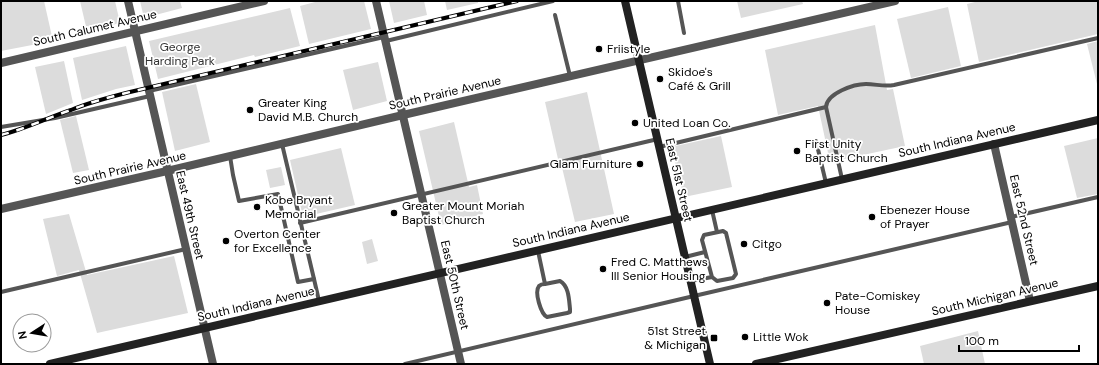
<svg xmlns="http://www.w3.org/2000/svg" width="1099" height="365" font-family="'DM Sans',sans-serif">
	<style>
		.green { fill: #dcdcdc }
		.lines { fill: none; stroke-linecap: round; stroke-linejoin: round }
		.lane { stroke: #555; stroke-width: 4 }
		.street { stroke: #555; stroke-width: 8 }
		.secondary { stroke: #222; stroke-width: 8 }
		.rail-casing { stroke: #000; stroke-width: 4 }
		.rail { stroke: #fff; stroke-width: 2.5; stroke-dasharray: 8; stroke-linecap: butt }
		.poi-dot { fill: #000; stroke: #fff; stroke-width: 1.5 }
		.labels { text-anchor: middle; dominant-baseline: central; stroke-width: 3.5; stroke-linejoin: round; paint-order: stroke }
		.street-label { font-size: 12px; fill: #000; stroke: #fff }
		.park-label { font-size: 12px; fill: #333; stroke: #fff }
		.poi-label { font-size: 12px; fill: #000; stroke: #fff; text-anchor: start }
	</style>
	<rect width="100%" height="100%" fill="#fff"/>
	<g class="green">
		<polygon points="1,1 44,1 53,41 1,51"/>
		<polygon points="80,1 115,1 120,23 87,31"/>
		<polygon points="140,1 180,1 182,8 144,18"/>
		<polygon points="319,1 364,1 371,29 309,44 300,6"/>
		<polygon points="389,1 424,1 427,15 394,23"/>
		<polygon points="445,1 478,1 478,3 447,10"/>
		<polygon points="737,1 802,1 803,4 741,18"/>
		<polygon points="979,1 1098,1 1098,34 979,62 967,4"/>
		<polygon points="948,7 961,66 911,78 897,19"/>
		<polygon points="290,8 300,46 255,57 254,55 158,79 149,41"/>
		<polygon points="875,25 887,90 893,89 905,146 830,162 818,106 778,115 765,50"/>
		<polygon points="1098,41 1098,88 1087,44"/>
		<polygon points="126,46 135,85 116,89 82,100 73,58"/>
		<polygon points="64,61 73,103 46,114 35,67"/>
		<polygon points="378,62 387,101 353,110 343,70"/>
		<polygon points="196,84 210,142 175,151 162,92"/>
		<polygon points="587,92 614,214 575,222 560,159 558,159 545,102"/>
		<polygon points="76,116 89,170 73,173 60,120"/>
		<polygon points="454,122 469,187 477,185 483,214 441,225 419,131"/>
		<polygon points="721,136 732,187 684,197 671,147"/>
		<polygon points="1098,138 1098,194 1077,198 1064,146"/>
		<polygon points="341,148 355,205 303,217 290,160"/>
		<polygon points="281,167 285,185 270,188 266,170"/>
		<polygon points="69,214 87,275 174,256 188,313 97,333 79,270 57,276 43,219"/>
		<polygon points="372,239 378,261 367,264 362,242"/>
		<polygon points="978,331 985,364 924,364 920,346"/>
	</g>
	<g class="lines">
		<g class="lane">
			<polyline points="678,1 684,33"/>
			<polyline points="555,15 570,76"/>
			<polyline points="386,41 553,1"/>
			<polyline points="149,91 384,37"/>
			<polyline points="1,127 55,118 150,96"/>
			<polyline points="816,141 826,183"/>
			<polyline points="282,144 314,279"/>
			<polyline points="659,147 826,107"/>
			<polyline points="230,156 233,175 239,201 278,194 298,282 314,279 319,301"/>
			<path d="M842 179 826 107C827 93 854 84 866 84 876 84 884 87 894 85L1098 38"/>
			<polyline points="712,210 717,232"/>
			<polyline points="1011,217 1098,197"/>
			<polyline points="300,223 658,139"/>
			<path d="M538 251 545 284C542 284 541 284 539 286 534 292 541 314 547 317L567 313 570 312V309C569 300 569 286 560 281L545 284"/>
			<polyline points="685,257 705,252"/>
			<polyline points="691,281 712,277 717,281 733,278 736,274 726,233 723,231 704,235 702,240 712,277"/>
			<polyline points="1,292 186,249"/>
			<polyline points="405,364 694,296 1012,222"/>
		</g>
		<g class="street">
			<polyline points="128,1 213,364"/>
			<polyline points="376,1 461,364"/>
			<polyline points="1,63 264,1"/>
			<polyline points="994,144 1030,301"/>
			<polyline points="1,209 167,171 403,115 895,1"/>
		</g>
		<g class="secondary">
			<polyline points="625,1 710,364"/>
			<polyline points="50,364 1098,120"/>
			<polyline points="756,364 1098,286"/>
		</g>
		<defs>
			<path id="rail" d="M1 135C25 129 47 118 71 110 90 102 110 97 130 92L517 1"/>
		</defs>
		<use href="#rail" class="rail-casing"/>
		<use href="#rail" class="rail"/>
	</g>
	<g class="poi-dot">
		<circle cx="599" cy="49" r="4"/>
		<circle cx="660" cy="79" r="4"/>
		<circle cx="250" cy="110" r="4"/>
		<circle cx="635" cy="123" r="4"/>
		<circle cx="797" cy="151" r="4"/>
		<circle cx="640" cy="164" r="4"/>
		<circle cx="257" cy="207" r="4"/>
		<circle cx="394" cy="213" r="4"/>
		<circle cx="872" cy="217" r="4"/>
		<circle cx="226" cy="241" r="4"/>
		<circle cx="744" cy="244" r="4"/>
		<circle cx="603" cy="269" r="4"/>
		<circle cx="827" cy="303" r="4"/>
		<circle cx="745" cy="337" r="4"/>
		<rect x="710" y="334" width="8" height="8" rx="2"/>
	</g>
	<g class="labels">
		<g class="street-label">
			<text transform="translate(95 28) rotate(-13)">South Calumet Avenue</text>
			<text transform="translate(445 93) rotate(-13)">South Prairie Avenue</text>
			<text transform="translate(957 140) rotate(-13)">South Indiana Avenue</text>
			<text transform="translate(130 168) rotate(-13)">South Prairie Avenue</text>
			<text transform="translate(679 180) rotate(77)">East 51st Street</text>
			<text transform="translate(190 215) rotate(77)">East 49th Street</text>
			<text transform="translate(1024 220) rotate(77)">East 52nd Street</text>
			<text transform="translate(571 230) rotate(-13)">South Indiana Avenue</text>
			<text transform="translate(455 285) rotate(77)">East 50th Street</text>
			<text transform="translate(995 297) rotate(-13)">South Michigan Avenue</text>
			<text transform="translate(256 304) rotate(-13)">South Indiana Avenue</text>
		</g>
		<g class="park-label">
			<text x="180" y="47">George<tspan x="180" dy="14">Harding Park</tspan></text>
		</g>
		<g class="poi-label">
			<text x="607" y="49">Friistyle</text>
			<text x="668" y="72">Skidoe's<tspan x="668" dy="14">Café &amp; Grill</tspan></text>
			<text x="258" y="103">Greater King<tspan x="258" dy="14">David M.B. Church</tspan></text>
			<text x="643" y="123">United Loan Co.</text>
			<text x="805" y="144">First Unity<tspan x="805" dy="14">Baptist Church</tspan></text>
			<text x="632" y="164" text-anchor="end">Glam Furniture</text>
			<text x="265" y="200">Kobe Bryant<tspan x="265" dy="14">Memorial</tspan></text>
			<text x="402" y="206">Greater Mount Moriah<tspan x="402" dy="14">Baptist Church</tspan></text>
			<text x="880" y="210">Ebenezer House<tspan x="880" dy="14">of Prayer</tspan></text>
			<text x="234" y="234">Overton Center<tspan x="234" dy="14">for Excellence</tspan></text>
			<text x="752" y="244">Citgo</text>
			<text x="611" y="262">Fred C. Matthews<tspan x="611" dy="14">III Senior Housing</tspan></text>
			<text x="835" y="296">Pate-Comiskey<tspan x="835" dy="14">House</tspan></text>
			<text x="706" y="331" text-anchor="end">51st Street<tspan x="706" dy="14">&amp; Michigan</tspan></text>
			<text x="753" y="337">Little Wok</text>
		</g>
	</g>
	<rect width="1099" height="365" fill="none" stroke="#000000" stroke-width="4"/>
	<g transform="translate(32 333) rotate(258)"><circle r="19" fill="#ffffff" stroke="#999999"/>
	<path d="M0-3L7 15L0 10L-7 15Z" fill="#000000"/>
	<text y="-6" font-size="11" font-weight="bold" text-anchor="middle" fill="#000000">N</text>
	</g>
	<path d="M959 345v6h120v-6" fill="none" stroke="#000000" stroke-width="2"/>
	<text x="965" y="345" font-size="12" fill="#000000" stroke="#ffffff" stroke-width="3" paint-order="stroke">100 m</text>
</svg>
